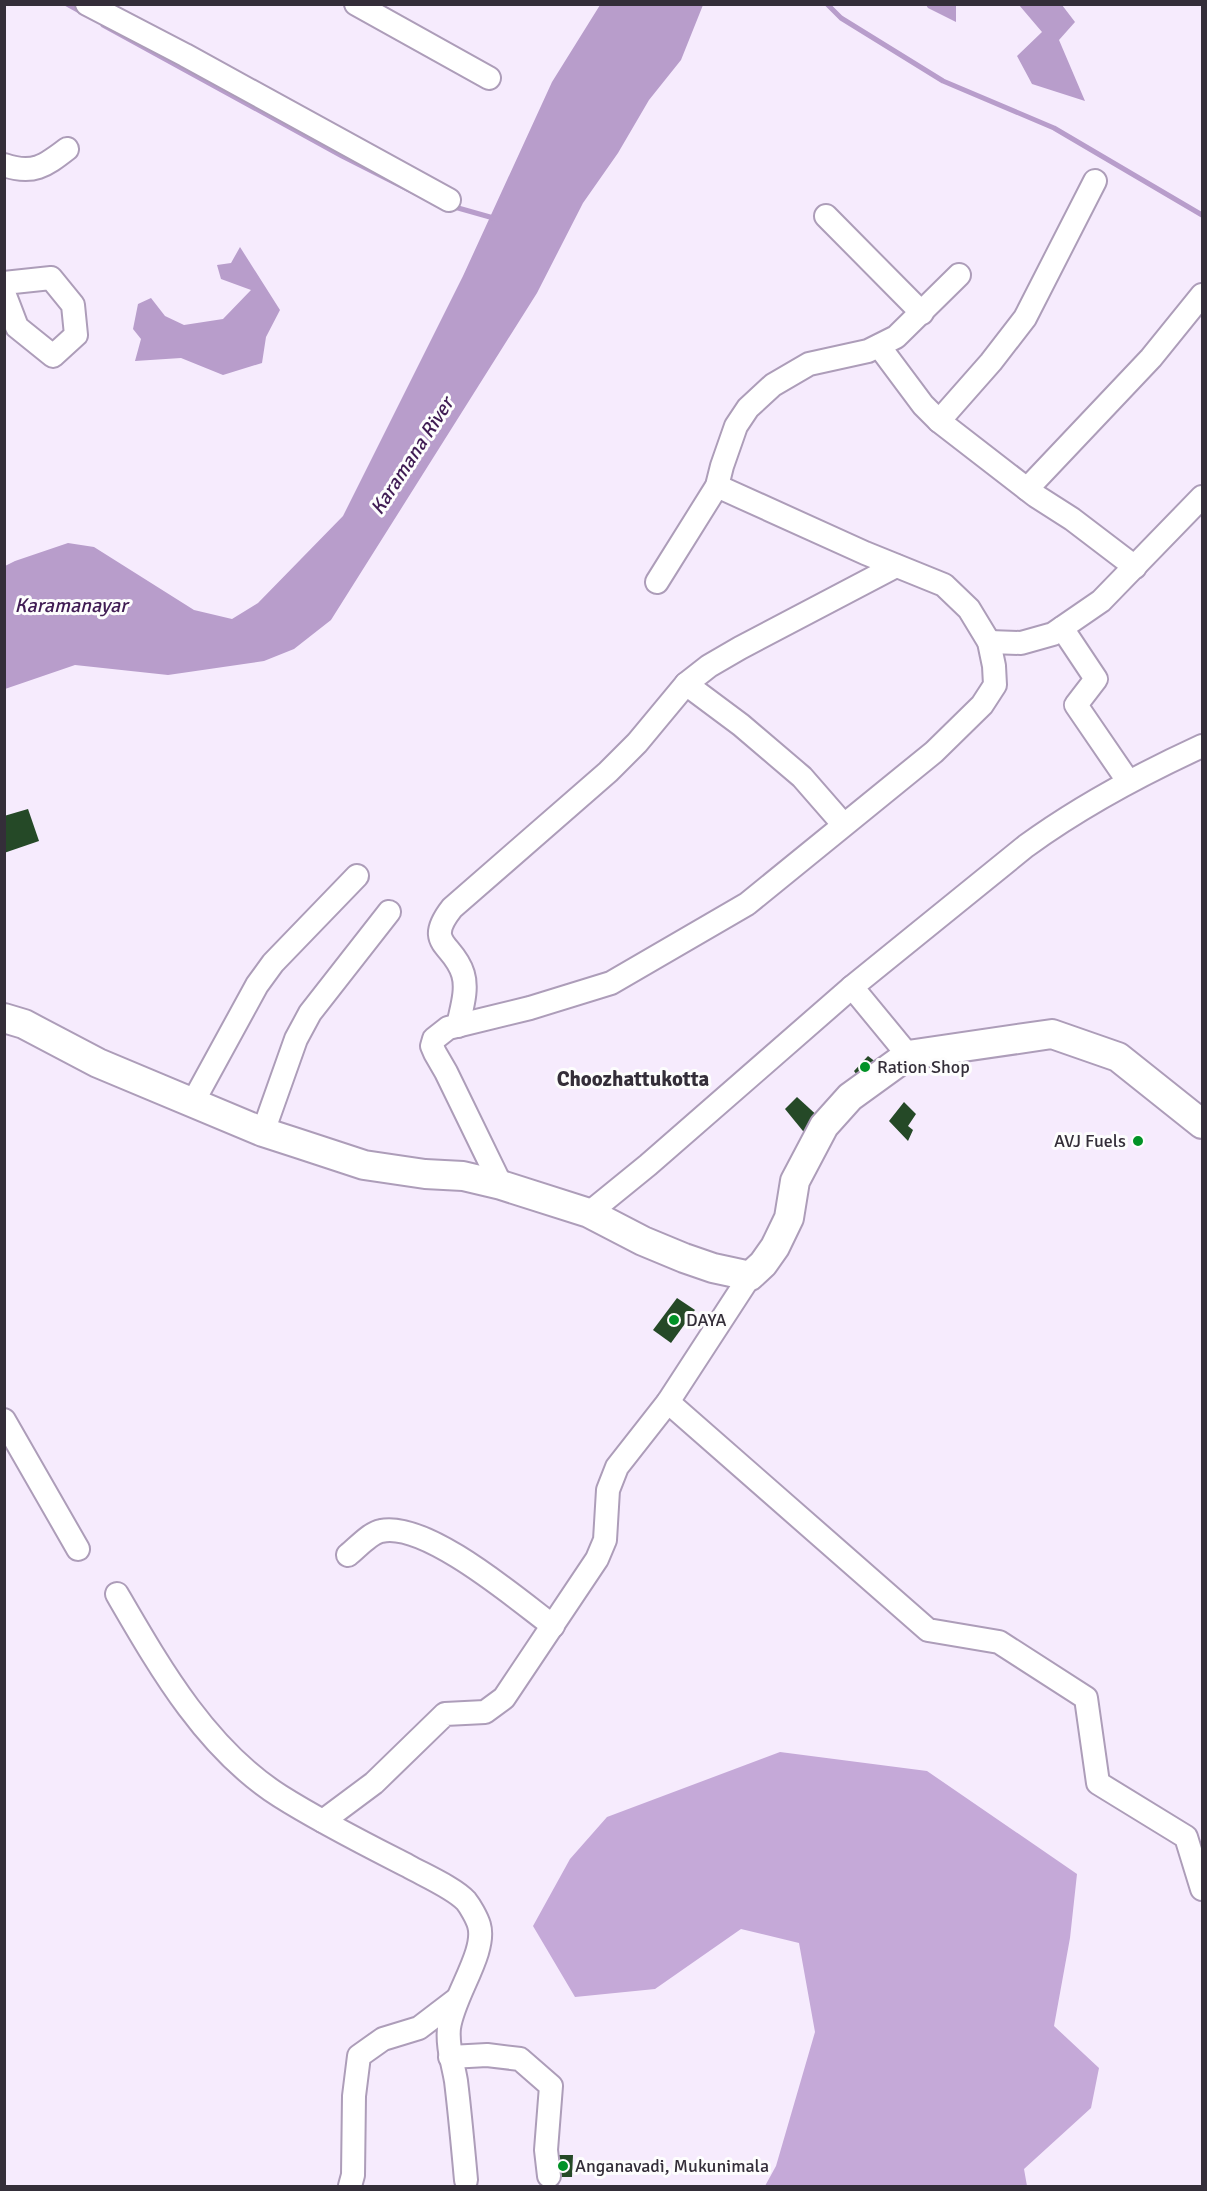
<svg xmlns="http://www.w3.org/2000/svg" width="1207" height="2191" font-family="Signika,sans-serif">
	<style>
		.forest { fill: #c5a9d8 }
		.water { fill: #b89dcb }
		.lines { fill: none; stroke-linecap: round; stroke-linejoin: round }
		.stream { stroke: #b89dcb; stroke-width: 5 }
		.building { fill: #254927 }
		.minor-casing { stroke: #ad9db9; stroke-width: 26 }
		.major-casing { stroke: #ad9db9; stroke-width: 32 }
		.minor { stroke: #fff; stroke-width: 22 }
		.major { stroke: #fff; stroke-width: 28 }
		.poi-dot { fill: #019226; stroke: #fdfdfd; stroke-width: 2 }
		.labels { text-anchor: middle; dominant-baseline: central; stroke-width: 6; stroke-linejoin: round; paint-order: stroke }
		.poi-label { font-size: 18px; fill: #342e39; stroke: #fdfdfd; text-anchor: start }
		.water-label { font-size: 20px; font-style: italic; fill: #401c54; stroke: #fdfdfd }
		.quarter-label { font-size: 21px; font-weight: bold; fill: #342e39; stroke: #fdfdfd }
	</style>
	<rect width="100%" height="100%" fill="#f6ebfd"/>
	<polygon class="forest" points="780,1752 927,1771 1077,1874 1070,1938 1054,2026 1099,2068 1091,2108 1024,2169 1027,2186 765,2186 776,2166 815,2032 799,1943 741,1929 655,1989 575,1997 533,1926 570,1859 607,1817"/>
	<g class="water">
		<polygon points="600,5 703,5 681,60 649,100 618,153 583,203 537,293 331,620 294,649 264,661 168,675 75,665 5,689 5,566 15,561 68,543 94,547 194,610 232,619 258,603 343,516 463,276 552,82"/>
		<polygon points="926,5 956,5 956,22 928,8"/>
		<polygon points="1019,5 1062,5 1075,22 1059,40 1085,101 1032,84 1017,56 1042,32"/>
		<polygon points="240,247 280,310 266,337 262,363 223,375 181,358 135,361 141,339 133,329 138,304 151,298 165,316 184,325 223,319 251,290 221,279 217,265 231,263"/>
	</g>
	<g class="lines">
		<g class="stream">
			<polyline points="67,4 85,14"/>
			<polyline points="827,4 841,18 943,81 1054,128 1202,215"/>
			<polyline points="103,25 342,156 425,198"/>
			<polyline points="451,206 497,219"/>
		</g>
	</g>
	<g class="building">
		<polygon points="28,809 39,841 4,853 4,816"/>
		<polygon points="868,1056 877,1063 860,1079 854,1071"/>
		<polygon points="797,1097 821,1119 807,1136 785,1109"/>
		<polygon points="904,1102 916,1114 908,1126 913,1130 908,1141 889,1121"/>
		<polygon points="677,1298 695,1310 671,1343 653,1330"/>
		<polygon points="553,2155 573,2155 572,2177 553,2177"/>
	</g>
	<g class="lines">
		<defs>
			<g id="minor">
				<polyline points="87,4 185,55 449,200"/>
				<polyline points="356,4 489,78"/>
				<path d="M4 165C33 175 45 166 67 149"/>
				<polyline points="826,216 922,313"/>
				<polyline points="4,283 51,278 73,305 76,335 53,356 17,327 4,293"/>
				<polyline points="879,346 923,405 939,421 1036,496 1072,519 1135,567"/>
				<polyline points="939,421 991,362 1025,318 1095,181"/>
				<polyline points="1027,489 1151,358 1202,295"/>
				<polyline points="657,582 717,486 722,466 736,426 748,408 773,385 809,364 868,351 896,337 959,275"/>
				<polyline points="1062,628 1096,679 1076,705 1128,781"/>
				<polyline points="989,642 1021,643 1053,634 1101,601 1202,497"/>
				<polyline points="686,684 741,725 802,777 843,824"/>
				<path d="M458 1026C461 1010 468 990 463 974 454 943 423 945 452 908L608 772 637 743 686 684 709 666 740 648 896 566"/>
				<path d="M908 1055 852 987 1026 846C1081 806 1141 774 1202 746"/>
				<polyline points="193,1102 257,985 273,963 357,876"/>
				<polyline points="263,1132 296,1039 310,1013 389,912"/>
				<polyline points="501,1185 446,1072 435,1053 432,1046 434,1039 448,1028 530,1008 611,983 747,904 934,752 982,705 995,685 994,666 989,642 969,609 944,585 865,553 717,486"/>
				<polyline points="589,1213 648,1165 852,987"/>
				<polyline points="668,1402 928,1630 999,1642 1086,1698 1098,1783 1186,1837 1202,1889"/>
				<polyline points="4,1420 78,1549"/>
				<path d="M348 1555C357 1548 370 1533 381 1531 426 1521 517 1599 553 1626"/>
				<path d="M117 1594C160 1668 206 1749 280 1796 321 1822 365 1844 408 1866 424 1875 454 1888 466 1901 470 1906 477 1918 479 1925 487 1952 453 1996 449 2028 447 2047 453 2063 456 2081 460 2114 463 2147 466 2180"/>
				<polyline points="323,1821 374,1783 445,1714 485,1712 504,1698 597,1559 605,1540 608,1490 617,1467 668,1402 750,1276"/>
				<polyline points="450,2057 487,2055 520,2059 551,2086 546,2150 549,2176"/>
				<polyline points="350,2186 353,2175 354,2096 359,2056 383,2039 419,2028 457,1999"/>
			</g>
			<polyline id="major" points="4,1018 24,1024 98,1063 263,1132 297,1143 364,1165 425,1174 463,1176 501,1185 589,1213 643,1241 684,1258 713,1268 750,1276 763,1264 775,1247 789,1218 795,1181 824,1126 850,1097 908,1055 1052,1034 1118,1057 1202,1124"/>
		</defs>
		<use href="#minor" class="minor-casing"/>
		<use href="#major" class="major-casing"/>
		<use href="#minor" class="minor"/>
		<use href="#major" class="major"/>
	</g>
	<g class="poi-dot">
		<circle cx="865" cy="1067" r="6"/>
		<circle cx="1138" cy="1141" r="6"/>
		<circle cx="674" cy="1320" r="6"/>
		<circle cx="563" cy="2166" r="6"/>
	</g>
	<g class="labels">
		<g class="poi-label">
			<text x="877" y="1067">Ration Shop</text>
			<text x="1126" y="1141" text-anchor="end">AVJ Fuels</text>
			<text x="686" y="1320">DAYA</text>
			<text x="575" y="2166">Anganavadi, Mukunimala</text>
		</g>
		<g class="water-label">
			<text transform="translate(412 456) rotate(-57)">Karamana River</text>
			<text x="71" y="605">Karamanayar</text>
		</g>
		<g class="quarter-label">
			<text x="633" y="1079">Choozhattukotta</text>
		</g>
	</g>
	<rect width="1207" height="2191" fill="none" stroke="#342e39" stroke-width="12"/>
</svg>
